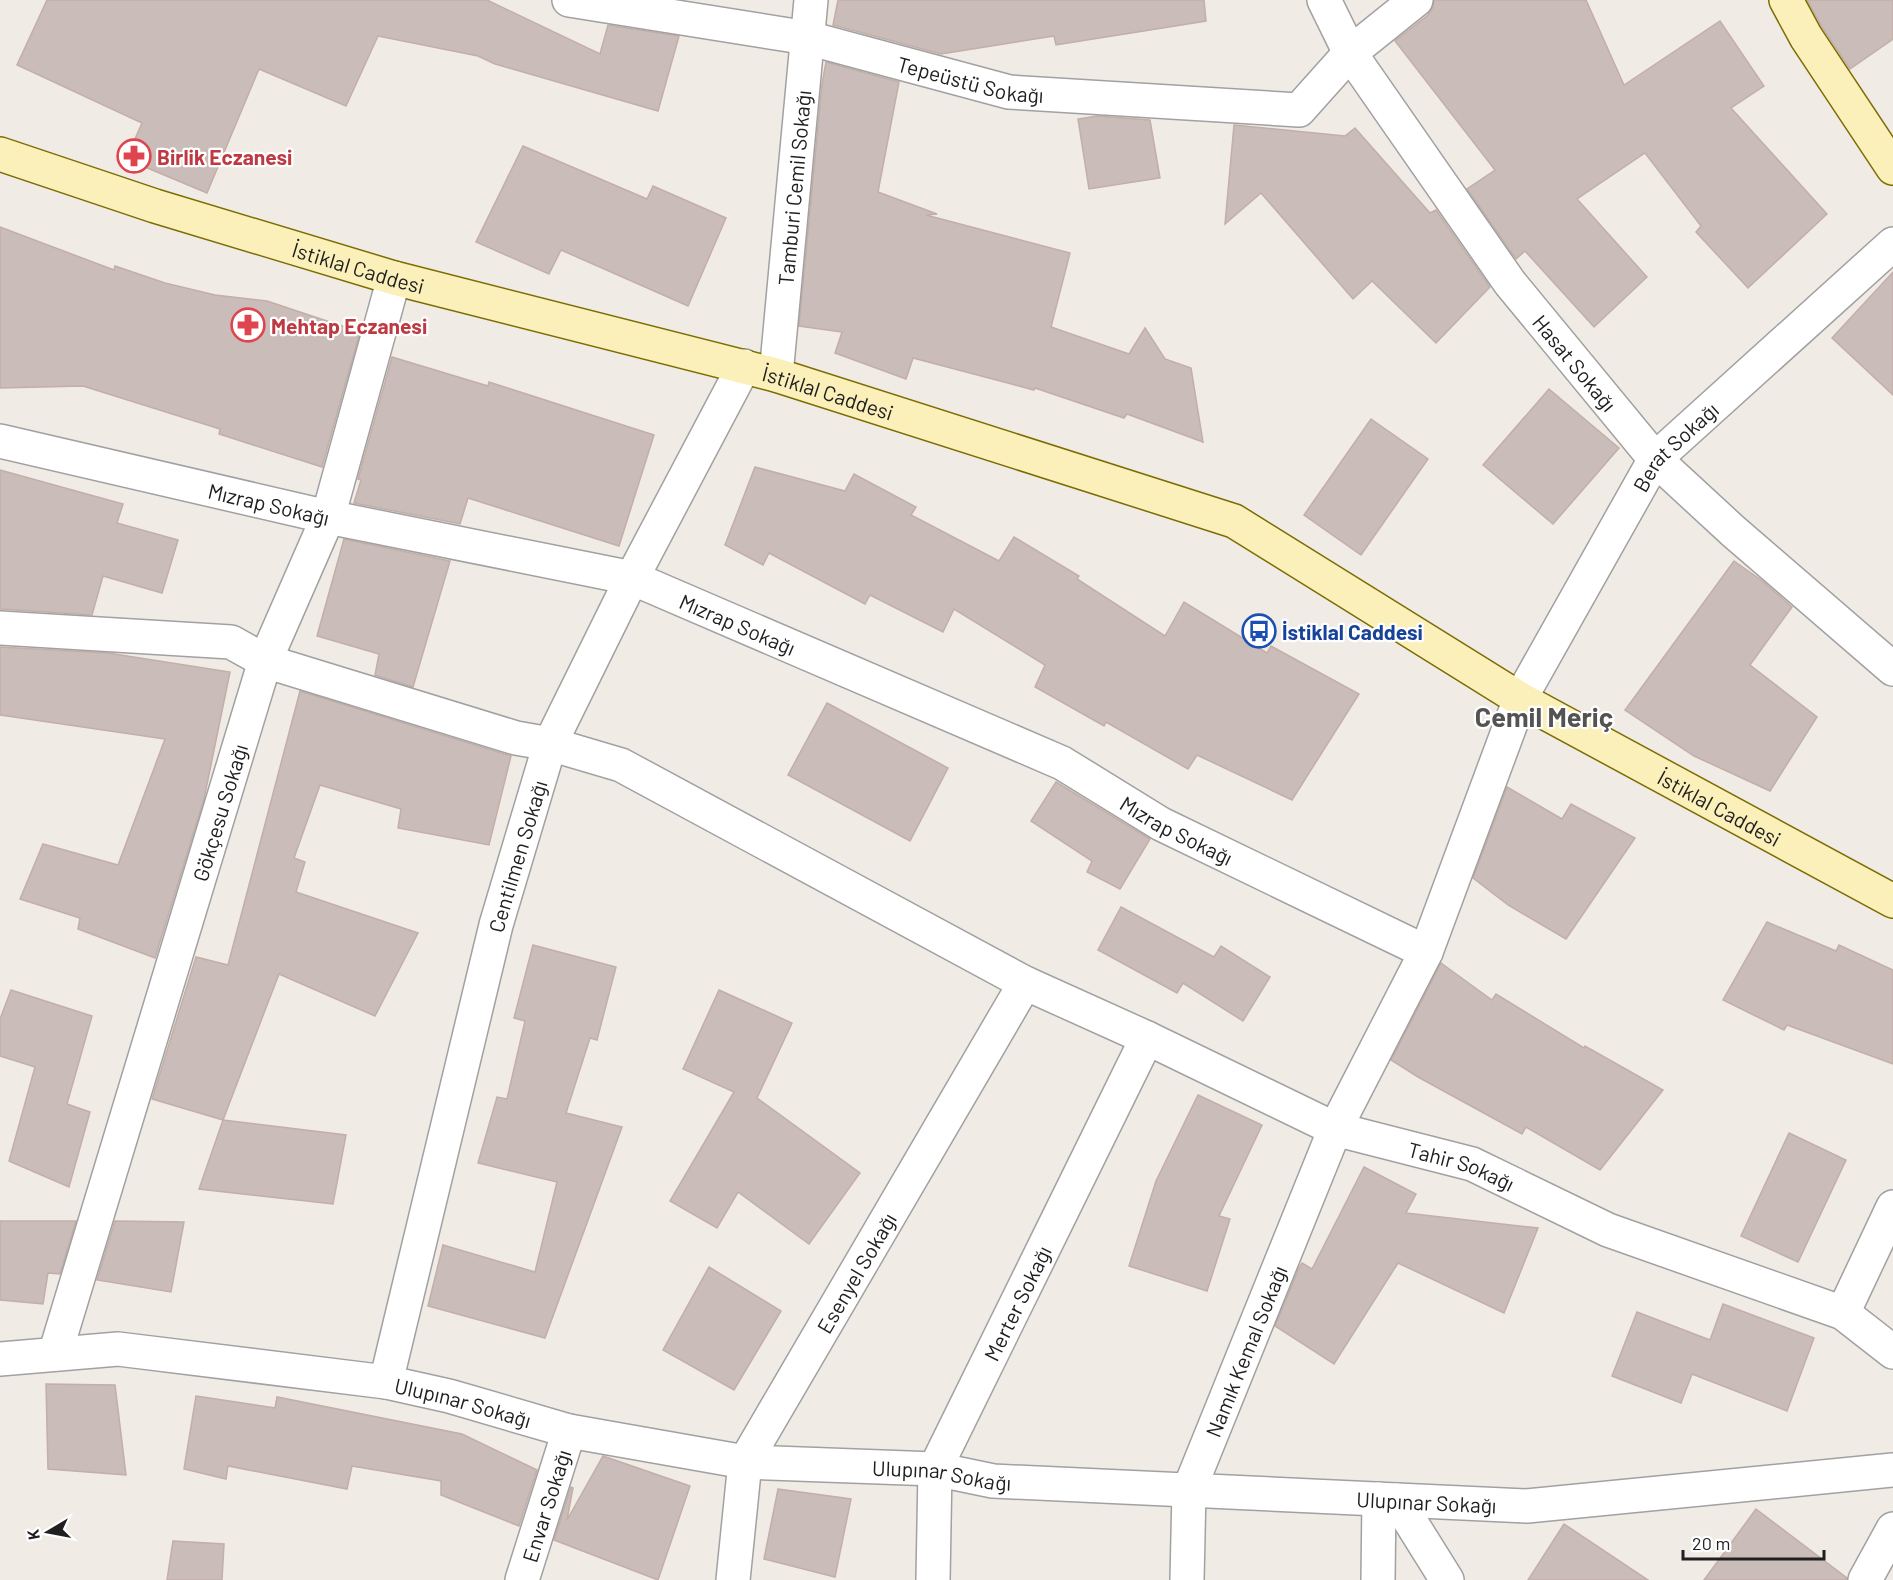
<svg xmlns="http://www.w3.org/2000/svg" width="1893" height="1580" font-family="Barlow,sans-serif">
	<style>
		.building { fill: #c9bcb9; stroke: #c3aea8; stroke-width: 1.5 }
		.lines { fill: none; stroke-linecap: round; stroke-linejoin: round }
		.street-casing { stroke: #a1a1a1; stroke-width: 36 }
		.secondary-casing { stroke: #7b6d02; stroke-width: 36 }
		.street { stroke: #fff; stroke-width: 33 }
		.secondary { stroke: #fbf0b9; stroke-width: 33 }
		.labels { text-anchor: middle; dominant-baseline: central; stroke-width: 4.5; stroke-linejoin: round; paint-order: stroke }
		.street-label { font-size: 21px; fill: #202020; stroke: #fff }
		.health-label { font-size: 21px; font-weight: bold; fill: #be3a42; stroke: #fff; text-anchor: start }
		.transit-label { font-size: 21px; font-weight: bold; fill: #164399; stroke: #fff; text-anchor: start }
		.district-label { font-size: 27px; font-weight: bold; fill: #535353; stroke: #fff }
	</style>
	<rect width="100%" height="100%" fill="#f1ebe6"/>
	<g class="building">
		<polygon points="47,0 487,0 600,54 608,25 679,36 658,111 495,64 478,56 378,36 346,106 259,69 207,193 126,159 142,123 17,65"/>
		<polygon points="838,0 1204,0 1206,21 1056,45 1054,36 941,54 833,25"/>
		<polygon points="1434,0 1586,0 1624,85 1720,21 1764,86 1731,108 1827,214 1748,288 1696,232 1701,226 1645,153 1577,199 1647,277 1594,327 1525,251 1516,259 1467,189 1495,170 1395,41 1428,15 1433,7"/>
		<polygon points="1807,0 1893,0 1893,39 1850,69 1822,27"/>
		<polygon points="826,62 899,82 878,192 937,214 926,215 1070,253 1051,327 1129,354 1145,328 1165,359 1191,368 1203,442 1127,414 1124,418 1035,388 1034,390 913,358 906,379 835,353 842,332 799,326 822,84"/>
		<polygon points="1097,116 1150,120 1160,178 1089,189 1078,119"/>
		<polygon points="1234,125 1345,136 1355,128 1430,213 1436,210 1490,287 1436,343 1372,281 1353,299 1261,193 1225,224"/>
		<polygon points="523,146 647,199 653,186 726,218 688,306 561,250 549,274 476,242"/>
		<polygon points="0,227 114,270 115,266 165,283 215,295 267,301 360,332 322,467 219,434 220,429 83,386 0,388"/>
		<polygon points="1893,272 1893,395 1832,338"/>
		<polygon points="392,357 488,386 489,382 654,435 619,546 468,498 460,524 354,503 361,480 358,479"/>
		<polygon points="1549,389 1619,448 1553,524 1483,465"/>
		<polygon points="1371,419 1428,459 1361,555 1304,515"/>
		<polygon points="755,467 845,491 854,474 916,507 911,515 999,561 1014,537 1079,576 1077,579 1165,636 1184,602 1267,653 1271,646 1359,694 1292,800 1197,755 1188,769 1106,722 1104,726 1035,687 1045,665 954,609 943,632 870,595 865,604 769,553 763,565 725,545"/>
		<polygon points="0,470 123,504 117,523 178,540 162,593 103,576 92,615 0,609"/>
		<polygon points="344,539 450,561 413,687 375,675 379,654 317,636"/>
		<polygon points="1734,561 1761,580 1792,607 1750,665 1817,717 1770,791 1694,756 1625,710"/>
		<polygon points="0,647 108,653 230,672 204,799 155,958 78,929 80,918 20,899 43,844 118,865 165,739 0,715"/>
		<polygon points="300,691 511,756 489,845 398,828 401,809 320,785 294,858 305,862 296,892 418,933 375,1016 279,974 223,1120 152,1099 196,957 228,965"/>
		<polygon points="827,703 948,768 910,841 788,775"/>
		<polygon points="1056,782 1150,839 1120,889 1087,872 1092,861 1031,821"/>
		<polygon points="1507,787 1562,819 1571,804 1635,838 1566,939 1508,905 1473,878"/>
		<polygon points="1121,907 1214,957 1221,946 1270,977 1243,1021 1183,983 1177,993 1098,950"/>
		<polygon points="1767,922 1836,951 1839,945 1893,970 1893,1064 1787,1025 1784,1030 1723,1000"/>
		<polygon points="533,945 616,967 597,1040 590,1038 566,1113 622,1127 545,1338 428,1306 443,1245 535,1272 557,1182 478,1163 497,1097 507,1099 525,1021 514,1018"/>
		<polygon points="1441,963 1492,1000 1496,994 1584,1048 1585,1046 1663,1090 1600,1170 1526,1127 1522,1134 1418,1077 1391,1060"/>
		<polygon points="11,990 92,1016 67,1104 90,1112 69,1187 9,1161 35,1067 0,1056 0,1019"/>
		<polygon points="719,990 792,1023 757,1098 860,1173 809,1244 738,1192 717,1228 670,1201 734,1092 683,1069"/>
		<polygon points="1198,1095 1262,1125 1219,1216 1230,1219 1207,1291 1129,1266 1156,1181"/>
		<polygon points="223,1120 346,1135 333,1204 199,1189"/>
		<polygon points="1789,1133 1846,1160 1798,1262 1741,1236"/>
		<polygon points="1364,1167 1416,1194 1406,1213 1538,1228 1504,1313 1398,1263 1334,1364 1275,1326 1299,1268 1302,1263 1312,1269"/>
		<polygon points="0,1221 76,1221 60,1274 48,1273 43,1304 0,1300"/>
		<polygon points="115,1221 184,1222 171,1292 97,1280"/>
		<polygon points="709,1267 781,1311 734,1390 663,1350"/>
		<polygon points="1723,1304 1814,1338 1787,1411 1692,1374 1681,1403 1612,1376 1637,1312 1710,1340"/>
		<polygon points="46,1384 115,1385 126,1475 48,1469"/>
		<polygon points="196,1396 275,1408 277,1397 462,1434 537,1470 519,1526 441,1495 441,1481 352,1466 347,1489 228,1466 226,1479 184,1469"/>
		<polygon points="603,1456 690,1486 658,1580 554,1540 571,1487 573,1488 567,1520"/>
		<polygon points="778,1489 851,1499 835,1577 764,1559"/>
		<polygon points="1756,1509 1847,1578 1846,1580 1704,1580"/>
		<polygon points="1564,1524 1648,1580 1528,1580"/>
		<polygon points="173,1541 224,1544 222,1580 167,1580"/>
	</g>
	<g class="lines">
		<defs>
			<g id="street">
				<path id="s1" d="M569 0 808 38 1009 92 1299 110 1350 53 1416 0"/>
				<path id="s2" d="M1324 0 1350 53 1510 283 1655 459 1733 531 1893 669"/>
				<path id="s3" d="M776 375 811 0"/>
				<path id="s4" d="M0 441 328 517 632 578 1062 763 1161 824 1426 952"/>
				<path id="s5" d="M0 628 231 642 265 661 516 738 550 744 621 765 1025 983 1147 1038 1335 1129 1472 1164 1608 1230 1843 1313 1893 1352"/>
				<polyline points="1843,1313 1893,1207"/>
				<path id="s6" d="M55 1354 265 661 328 517 394 278"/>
				<path id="s7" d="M0 1359 118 1349 386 1382 449 1396 569 1431 745 1462 935 1469 993 1481 1527 1506 1893 1470"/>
				<path id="s8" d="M386 1382 496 925 550 744 632 578 744 366"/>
				<polyline points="1397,1500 1447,1580"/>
				<path id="s9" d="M522 1580 569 1431"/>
				<path id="s10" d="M733 1580 745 1462 1025 983"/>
				<path id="s11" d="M933 1580 935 1469 1147 1038"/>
				<path id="s12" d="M1187 1580 1189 1490 1335 1129 1426 952 1520 699 1655 459 1893 244"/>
				<polyline points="1378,1580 1379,1499"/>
				<polyline points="1865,1580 1893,1529"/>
			</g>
			<g id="secondary">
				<polyline points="1786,0 1806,37 1893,168"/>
				<path id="s13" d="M0 154 155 206 394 278 776 375 1234 521 1520 699 1893 901"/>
			</g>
		</defs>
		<use href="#street" class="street-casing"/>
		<use href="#secondary" class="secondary-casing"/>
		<use href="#street" class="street"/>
		<use href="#secondary" class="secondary"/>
	</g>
	<defs>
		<symbol id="pharmacy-ring" viewBox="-11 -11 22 22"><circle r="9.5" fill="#fff" stroke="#e0444e" stroke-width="1.5"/><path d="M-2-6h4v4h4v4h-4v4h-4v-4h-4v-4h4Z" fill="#e0444e"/></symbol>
		<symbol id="bus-ring" viewBox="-11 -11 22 22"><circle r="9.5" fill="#fff" stroke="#1a4fb4" stroke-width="1.5"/><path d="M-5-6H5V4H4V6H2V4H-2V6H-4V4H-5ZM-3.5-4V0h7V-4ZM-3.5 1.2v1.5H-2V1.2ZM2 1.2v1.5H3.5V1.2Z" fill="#1a4fb4"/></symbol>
	</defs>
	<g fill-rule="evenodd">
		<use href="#pharmacy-ring" x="115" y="137" width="38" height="38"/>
		<use href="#pharmacy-ring" x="229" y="306" width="38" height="38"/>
		<use href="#bus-ring" x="1240" y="612" width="38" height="38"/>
	</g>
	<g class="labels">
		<g class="street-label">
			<text stroke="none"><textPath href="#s1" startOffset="410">Tepeüstü Sokağı</textPath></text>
			<text stroke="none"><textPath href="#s3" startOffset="188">Tamburi Cemil Sokağı</textPath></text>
			<text stroke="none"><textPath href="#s13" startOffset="376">İstiklal Caddesi</textPath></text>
			<text stroke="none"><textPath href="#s2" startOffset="442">Hasat Sokağı</textPath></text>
			<text stroke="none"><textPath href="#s13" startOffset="862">İstiklal Caddesi</textPath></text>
			<text stroke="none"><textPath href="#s12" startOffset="1246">Berat Sokağı</textPath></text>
			<text stroke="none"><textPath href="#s4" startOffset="276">Mızrap Sokağı</textPath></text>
			<text stroke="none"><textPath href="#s4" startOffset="762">Mızrap Sokağı</textPath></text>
			<text stroke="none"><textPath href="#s13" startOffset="1852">İstiklal Caddesi</textPath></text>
			<text stroke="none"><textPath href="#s6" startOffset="566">Gökçesu Sokağı</textPath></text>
			<text stroke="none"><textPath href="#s4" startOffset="1248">Mızrap Sokağı</textPath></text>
			<text stroke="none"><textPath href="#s8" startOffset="542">Centilmen Sokağı</textPath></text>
			<text stroke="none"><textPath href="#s5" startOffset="1575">Tahir Sokağı</textPath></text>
			<text stroke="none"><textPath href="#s10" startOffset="338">Esenyel Sokağı</textPath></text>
			<text stroke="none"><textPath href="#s11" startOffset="296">Merter Sokağı</textPath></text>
			<text stroke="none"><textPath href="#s12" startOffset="240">Namık Kemal Sokağı</textPath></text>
			<text stroke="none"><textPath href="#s7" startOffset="468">Ulupınar Sokağı</textPath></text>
			<text stroke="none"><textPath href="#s7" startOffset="954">Ulupınar Sokağı</textPath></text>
			<text stroke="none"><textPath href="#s7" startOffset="1440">Ulupınar Sokağı</textPath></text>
			<text stroke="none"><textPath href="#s9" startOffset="78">Envar Sokağı</textPath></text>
		</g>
		<g class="health-label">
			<text x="157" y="156">Birlik Eczanesi</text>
			<text x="271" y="325">Mehtap Eczanesi</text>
		</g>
		<g class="transit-label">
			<text x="1282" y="631">İstiklal Caddesi</text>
		</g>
		<g class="district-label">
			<text x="1544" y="716">Cemil Meriç</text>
		</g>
	</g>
	<g transform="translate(48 1532) rotate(260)" stroke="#ffffff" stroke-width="4.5" paint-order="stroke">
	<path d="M0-4.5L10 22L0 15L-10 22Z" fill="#202020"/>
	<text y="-9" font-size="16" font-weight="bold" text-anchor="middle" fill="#202020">K</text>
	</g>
	<path d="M1683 1550v9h141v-9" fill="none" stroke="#202020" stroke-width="3"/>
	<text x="1692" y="1550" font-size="18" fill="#202020" stroke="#ffffff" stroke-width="4.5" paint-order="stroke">20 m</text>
</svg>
